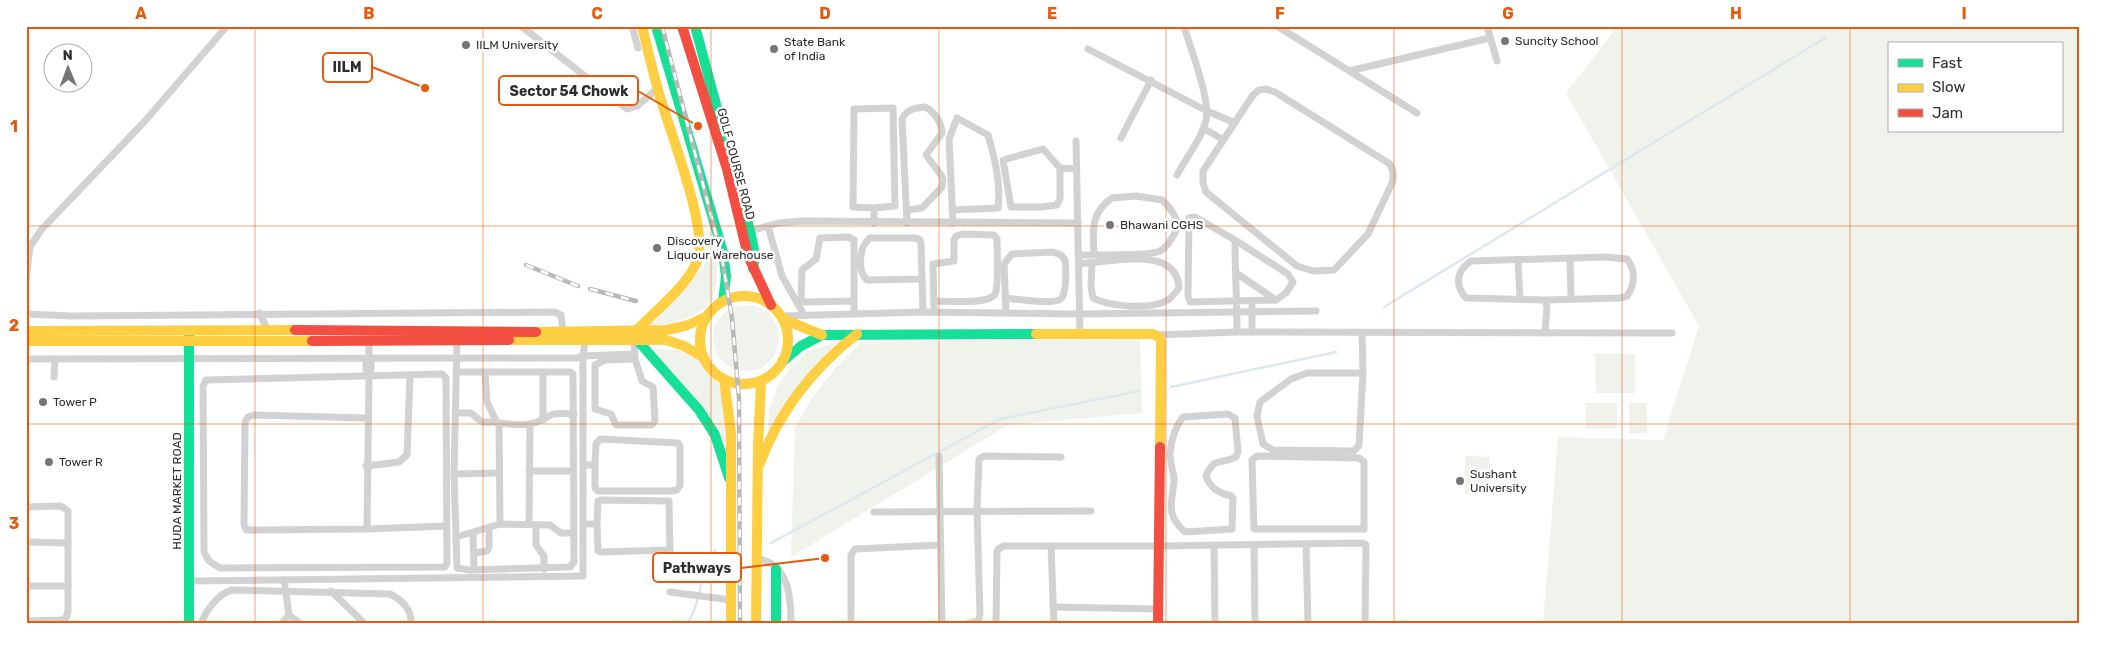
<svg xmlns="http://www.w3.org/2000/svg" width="2105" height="650" font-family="Rubik,sans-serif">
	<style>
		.green { fill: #f0f3ec; fill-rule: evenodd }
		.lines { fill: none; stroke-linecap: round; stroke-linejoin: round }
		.stream { stroke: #dbe8ee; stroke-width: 2.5 }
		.street { stroke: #d2d2d2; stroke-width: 7 }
		.fast { stroke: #16e098; stroke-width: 10 }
		.slow { stroke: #ffcf43; stroke-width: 10 }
		.jam { stroke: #f24e42; stroke-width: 10 }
		.rail-casing { stroke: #b9b9b9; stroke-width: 4.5 }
		.rail { stroke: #fff; stroke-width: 2.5; stroke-dasharray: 8; stroke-linecap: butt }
		.grid { fill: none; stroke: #e8590c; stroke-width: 1; stroke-opacity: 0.55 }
		.poi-dot { fill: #767676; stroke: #fff; stroke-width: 2 }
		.labels { text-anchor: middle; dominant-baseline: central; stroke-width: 5; stroke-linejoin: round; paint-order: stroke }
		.poi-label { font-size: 12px; fill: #2d2d2d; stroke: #fff; text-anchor: start }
		.street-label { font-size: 12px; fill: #2d2d2d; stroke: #fff }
		.leader { fill: none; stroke: #e8590c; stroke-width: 2 }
		.callout-dot { fill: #e8590c; stroke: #fff; stroke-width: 2 }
		.callout { fill: #fff; stroke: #e8590c; stroke-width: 2 }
		.callout-label { font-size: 14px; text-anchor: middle; font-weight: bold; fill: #2d2d2d }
		.neatline { fill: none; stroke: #e8590c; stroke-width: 2 }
		.grid-label { font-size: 16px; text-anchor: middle; font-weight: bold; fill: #e8590c }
	</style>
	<rect width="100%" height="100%" fill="#fff"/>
	<g class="green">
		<path d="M1618 26H2079V624H1543L1558 437 1663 440 1699 326 1566 93ZM1889 44H2061V131H1889Z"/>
		<path d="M716 250C717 267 720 291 707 306 704 310 696 313 691 316 677 323 665 325 650 325L688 286Z"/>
		<circle cx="746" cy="338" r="33"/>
		<polygon points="1140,339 1142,413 1008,425 791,557 795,428 811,399 836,367 861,342"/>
		<path d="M838 342C808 368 789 402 768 435L769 409 778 385 793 364 810 350Z"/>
		<polygon points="653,348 687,351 699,360 722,388 728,448 693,395"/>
		<polygon points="1595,353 1635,354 1635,393 1596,393"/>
		<polygon points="1585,403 1617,403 1617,428 1586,429"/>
		<polygon points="1629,403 1647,403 1647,433 1629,434"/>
		<polygon points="1465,456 1490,457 1489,494 1465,494"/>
	</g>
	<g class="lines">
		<g class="stream">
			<polyline points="1384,307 1825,38"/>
			<polyline points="1171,387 1336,352"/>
			<polyline points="771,543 1000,419 1140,391"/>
			<path d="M687 624C703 600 699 570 715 550"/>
		</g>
		<g class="street">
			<polyline points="521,26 627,109 637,106 658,88"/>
			<polyline points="632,26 638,48"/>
			<polyline points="1277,26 1417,113"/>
			<polyline points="1487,26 1497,61"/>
			<polyline points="1088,49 1207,111 1235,123"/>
			<polyline points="1349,71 1490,38"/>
			<polygon points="1266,89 1275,92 1390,164 1393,171 1393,181 1368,234 1334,270 1313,271 1297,266 1206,192 1203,183 1203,171 1253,95 1259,90"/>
			<polyline points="1203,128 1222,139"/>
			<polyline points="1121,138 1151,80"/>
			<polyline points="1076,141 1080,335"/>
			<polyline points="1060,168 1060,199 1057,205 1042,207 1011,207 1003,160 1043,149 1060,168 1076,169"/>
			<path d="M1177 175C1185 159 1203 137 1206 120 1211 100 1190 48 1184 26"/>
			<path d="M907 210 922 208 942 187 943 179 941 175 926 155 942 133C942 123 934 111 925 107 915 108 907 109 902 119L907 223"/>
			<path d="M952 210 998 208C1001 184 995 159 988 135L957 118 949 139 953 223"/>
			<polyline points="874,223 874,208 853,207 854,109 893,108 895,206 874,208"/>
			<polyline points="768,226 782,276 804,315"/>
			<polyline points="750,231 779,223 802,221 1078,223"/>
			<path d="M1235 240 1288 274 1293 282 1286 293 1276 300 1190 302 1188 296 1189 218 1195 217 1235 240C1235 271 1237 301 1237 332"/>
			<path d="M1078 255C1092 255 1152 256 1160 251 1167 248 1171 239 1175 233 1182 222 1170 207 1162 200L1136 196 1112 198C1090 213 1093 231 1094 254"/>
			<polyline points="1570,258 1571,299"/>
			<polyline points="1518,260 1520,299"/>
			<path d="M1079 264 1087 263C1115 261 1177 246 1179 288 1176 292 1172 297 1168 300 1151 310 1110 307 1093 298L1091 287 1092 263"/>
			<polyline points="1236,273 1276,300"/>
			<path d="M922 279 867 280C857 271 859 246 870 238H916L920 240 921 244 923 312"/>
			<polyline points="26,280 30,247 41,230 145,121 227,26"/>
			<path d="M1005 298C1016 299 1053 305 1061 299 1067 293 1066 268 1065 260L1061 255 1053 252 1012 254 1004 264 1006 312"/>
			<path d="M934 301C946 301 989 305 995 294 999 287 997 250 997 239L994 235 963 234 956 236 954 240V261L933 264 934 312"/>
			<polyline points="1252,301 1252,332"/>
			<polyline points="259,313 268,330"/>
			<polyline points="26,314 72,316 554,312 561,315 563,332"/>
			<polyline points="854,314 854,240 848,237 820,238 816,259 802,270 801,301 805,302 854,301"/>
			<polyline points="782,316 923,312 1080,314 1316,311"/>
			<path d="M1545 333 1547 307 1545 300 1466 298C1454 285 1457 270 1471 261L1605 257 1627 259C1636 270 1635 285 1627 296L1621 298 1545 300"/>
			<polyline points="1362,334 1363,373 1359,445 1354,451 1273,450 1263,444 1257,416 1260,402 1291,379 1307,373 1363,373"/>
			<polyline points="1157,335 1237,332 1672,333"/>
			<polyline points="369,340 369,359"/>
			<polyline points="634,341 635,359 642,381 653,387 655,421 652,425 616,425 611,414 595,409 595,365 605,360 635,359"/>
			<polyline points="26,359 577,358 583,356 585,341"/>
			<polyline points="366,359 366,369 369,376 367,529"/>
			<polyline points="456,372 570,372 573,374 574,562 570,567 469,570 457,568 454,474 457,342"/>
			<polyline points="485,373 487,402 496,421"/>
			<polyline points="543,373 543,420"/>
			<polygon points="442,374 446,378 447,563 445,567 220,568 209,561 204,552 203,386 206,380"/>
			<polyline points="369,376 371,369 371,358"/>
			<polyline points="54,377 55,359"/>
			<path d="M455 413H471L482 422C498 421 513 427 529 424 537 423 544 419 551 415 556 412 568 414 574 414"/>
			<path d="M1228 414 1235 418 1238 452 1236 457C1221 465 1214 456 1206 476 1210 489 1220 493 1231 496L1233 498 1232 529 1185 532C1165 514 1172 503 1174 481 1174 472 1170 463 1170 454 1171 441 1175 427 1183 417Z"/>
			<polyline points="368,418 254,415 248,417 245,422 244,524 246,530 367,529 447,526"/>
			<polyline points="499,423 500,524"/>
			<polyline points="939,456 942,624"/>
			<polygon points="1257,456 1359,458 1364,462 1364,529 1254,529 1252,460"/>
			<polyline points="584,465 595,465 596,444 600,439 678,443 680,446 680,485 677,490 672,491 598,491 595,488 595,465"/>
			<polyline points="366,466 399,462 407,455 410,375"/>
			<polyline points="529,471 573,471"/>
			<polyline points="454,474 499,473"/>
			<polyline points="26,507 61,506 68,511 68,611 66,618 62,620 26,621"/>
			<polyline points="874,512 1091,511"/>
			<polyline points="529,524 530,424"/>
			<polyline points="584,524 597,524 598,501 602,500 669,501 670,550 601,552 598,551 597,524"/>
			<polyline points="536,525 536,545 544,556 544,569"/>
			<polyline points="473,534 474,569"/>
			<polyline points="456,537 500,524 550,525 561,533 573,533"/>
			<polyline points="26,542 68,543"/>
			<polyline points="1306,544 1308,624"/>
			<polyline points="1214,545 1215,624"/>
			<polyline points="1254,545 1255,624"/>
			<polyline points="1051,546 1054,624"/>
			<polyline points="474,553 487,551 489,547 489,527"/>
			<path d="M756 558C789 564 791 596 791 624"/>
			<polyline points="26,576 26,586 68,586"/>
			<polyline points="284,580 289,615 301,624"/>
			<polyline points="190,581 583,576 583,356 634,354"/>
			<polyline points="331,591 365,624"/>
			<polyline points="670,592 731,600"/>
			<polyline points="1053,607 1158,609"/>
			<path d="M201 624C205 611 219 593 232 590L390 594C402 600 412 610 411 624"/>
			<polyline points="281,624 289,615"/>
			<polyline points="851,624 851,555 855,549 940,545"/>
			<polyline points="966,624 978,621 980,615 977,511 979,459 984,456 1061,457"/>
			<polyline points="996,624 997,552 998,549 1004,546 1159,546 1363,543 1366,545 1365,624"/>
		</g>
		<g class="fast">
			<polyline points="656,26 723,252 726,276 723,301"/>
			<polyline points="695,26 750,231 755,254 753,269"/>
			<polyline points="189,335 189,624"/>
			<polyline points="638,341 699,410 715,435 729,478"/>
			<polyline points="782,362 801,346 822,335 1036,334"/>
			<polyline points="776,569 776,624"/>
		</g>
		<g class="slow">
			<circle cx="744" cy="340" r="44"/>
			<polyline points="783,319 822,335"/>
			<path d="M637 330C655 311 691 283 698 258 707 227 672 137 662 103 654 78 648 52 642 26"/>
			<polyline points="26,331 295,330"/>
			<polyline points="536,332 666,330 685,326 706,317"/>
			<polyline points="1036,334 1153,334 1159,337 1161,342 1160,447"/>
			<polyline points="509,340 666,340 684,346 703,357"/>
			<polyline points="26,341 312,341"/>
			<polyline points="724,379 731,433 731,624"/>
			<path d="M760 463C779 412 814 367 857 334"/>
			<polyline points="756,624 758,447 761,381"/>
		</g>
		<g class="jam">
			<polyline points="682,26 727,169 748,256 771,305"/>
			<polyline points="295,330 536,332"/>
			<polyline points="312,341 509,340"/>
			<polyline points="1158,624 1160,447"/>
		</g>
		<defs>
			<g id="rail">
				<polyline points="662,26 722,258 732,318 739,399 740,624"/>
				<polyline points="526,265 578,286"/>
				<polyline points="590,289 636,301"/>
			</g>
		</defs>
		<use href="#rail" class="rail-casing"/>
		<use href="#rail" class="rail"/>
	</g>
	<path class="grid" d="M255 26V624M483 26V624M711 26V624M939 26V624M1166 26V624M1394 26V624M1622 26V624M1850 26V624M26 226H2079M26 424H2079"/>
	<g class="poi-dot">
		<circle cx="1505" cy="41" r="5"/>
		<circle cx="466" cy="45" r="5"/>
		<circle cx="774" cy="49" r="5"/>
		<circle cx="1110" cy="225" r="5"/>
		<circle cx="657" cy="248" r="5"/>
		<circle cx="43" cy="402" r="5"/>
		<circle cx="49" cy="462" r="5"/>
		<circle cx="1460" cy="481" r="5"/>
	</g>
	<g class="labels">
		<g class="poi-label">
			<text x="1515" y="41">Suncity School</text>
			<text x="784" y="42">State Bank<tspan x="784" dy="14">of India</tspan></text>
			<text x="476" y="45">IILM University</text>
			<text x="1120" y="225">Bhawani CGHS</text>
			<text x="667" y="241">Discovery<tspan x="667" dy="14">Liquour Warehouse</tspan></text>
			<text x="53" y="402">Tower P</text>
			<text x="59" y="462">Tower R</text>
			<text x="1470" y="474">Sushant<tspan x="1470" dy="14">University</tspan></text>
		</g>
		<g class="street-label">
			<text transform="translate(736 164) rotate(75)">GOLF COURSE ROAD</text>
			<text transform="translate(177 491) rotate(-90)">HUDA MARKET ROAD</text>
		</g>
	</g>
	<path class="leader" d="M425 88L372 67M698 126L638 91M825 558L741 568"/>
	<g class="callout-dot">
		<circle cx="425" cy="88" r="5"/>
		<circle cx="698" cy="126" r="5"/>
		<circle cx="825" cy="558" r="5"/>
	</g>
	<g class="callout">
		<rect x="323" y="53" width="49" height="29" rx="5"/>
		<rect x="499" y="76" width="139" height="29" rx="5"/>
		<rect x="653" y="553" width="88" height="29" rx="5"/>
	</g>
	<g class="callout-label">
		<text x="347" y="72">IILM</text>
		<text x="569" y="96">Sector 54 Chowk</text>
		<text x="697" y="573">Pathways</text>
	</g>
	<rect width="2105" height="650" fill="none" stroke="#ffffff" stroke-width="55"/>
	<rect x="1888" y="42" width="175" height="90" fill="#ffffff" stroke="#ababab"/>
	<rect x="1898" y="59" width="25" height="8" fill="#16e098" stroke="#ababab"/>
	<text x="1932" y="68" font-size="15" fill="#2d2d2d">Fast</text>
	<rect x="1898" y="84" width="25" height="8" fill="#ffcf43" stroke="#ababab"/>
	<text x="1932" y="92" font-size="15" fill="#2d2d2d">Slow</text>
	<rect x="1898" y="109" width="25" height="8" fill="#f24e42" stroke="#ababab"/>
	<text x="1932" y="118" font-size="15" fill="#2d2d2d">Jam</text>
	<g transform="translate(68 68) rotate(359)"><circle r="24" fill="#ffffff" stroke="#ababab"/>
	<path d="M0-4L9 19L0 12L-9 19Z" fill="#767676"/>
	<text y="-8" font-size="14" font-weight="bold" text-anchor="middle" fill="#2d2d2d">N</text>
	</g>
	<rect x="28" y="28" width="2050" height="594" class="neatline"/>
	<g class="grid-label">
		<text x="141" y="19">A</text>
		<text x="369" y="19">B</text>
		<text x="597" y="19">C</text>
		<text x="825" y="19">D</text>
		<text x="1052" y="19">E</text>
		<text x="1280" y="19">F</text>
		<text x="1508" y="19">G</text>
		<text x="1736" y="19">H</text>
		<text x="1964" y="19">I</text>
		<text x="14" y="132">1</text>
		<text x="14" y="331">2</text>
		<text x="14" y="529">3</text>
	</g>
</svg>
